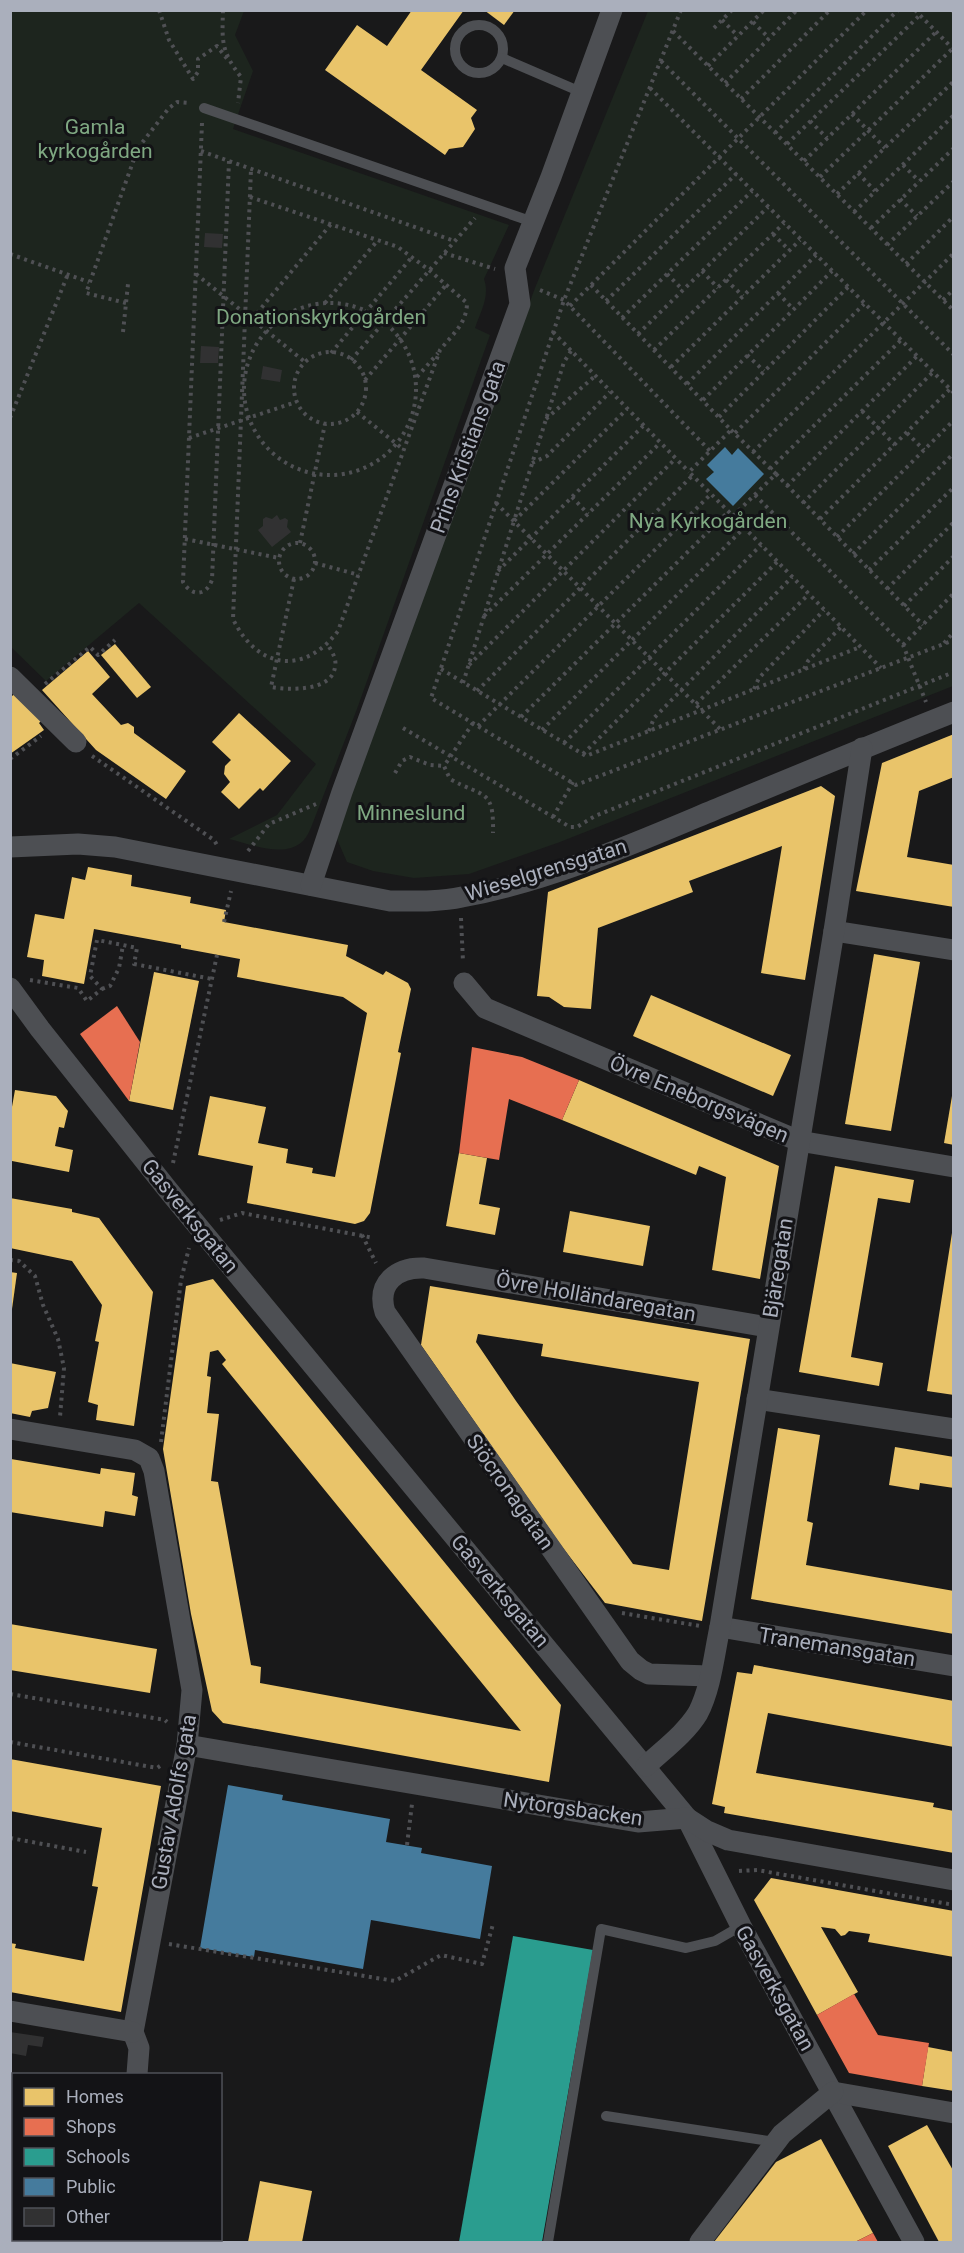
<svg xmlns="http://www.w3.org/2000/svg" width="964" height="2253" font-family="Roboto,sans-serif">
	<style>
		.green { fill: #1d251e }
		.homes { fill: #e9c46a; fill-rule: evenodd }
		.shops { fill: #e76f51 }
		.schools { fill: #2a9d8f }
		.public { fill: #457b9d }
		.building { fill: #313132 }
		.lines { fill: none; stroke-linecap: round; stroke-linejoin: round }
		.path { stroke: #4f5054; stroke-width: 4; stroke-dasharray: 3 4.5; stroke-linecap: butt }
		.service { stroke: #4d4f53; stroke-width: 10 }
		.minor { stroke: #4d4f53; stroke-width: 21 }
		.labels { text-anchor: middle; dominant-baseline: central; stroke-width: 6; stroke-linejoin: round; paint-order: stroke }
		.park-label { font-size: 21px; fill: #7fa882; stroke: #131316 }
		.street-label { font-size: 21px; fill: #aaafbc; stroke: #131316 }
	</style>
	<rect width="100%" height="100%" fill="#19191a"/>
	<g class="green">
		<path d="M10 11H244L235 35 253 71 233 129 509 225 484 279C490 296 481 311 475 328L490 335 357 709 312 825C310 830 307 837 303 841 284 859 251 844 229 839L277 815 316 764 139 603 46 681 11 647Z"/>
		<polygon points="648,11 953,11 953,686 560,842 469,874 414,878 373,871 347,862 337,839 380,704 535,288"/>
	</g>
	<g class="homes">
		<polygon points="412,10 464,10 421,70 477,110 471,118 475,129 463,147 449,149 445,155 325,70 357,25 387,46"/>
		<polygon points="484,10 515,10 504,25"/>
		<polygon points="115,644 151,687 137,698 101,655"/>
		<polygon points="88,651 110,677 92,694 121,725 128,723 134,727 134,733 186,771 166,799 96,750 42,690"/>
		<polygon points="20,690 44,718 39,723 44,730 10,754 10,694 12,696"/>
		<polygon points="239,713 291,761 263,791 260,788 239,809 221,792 230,782 224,774 225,766 231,760 212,742"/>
		<polygon points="954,734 954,777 919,791 907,857 954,865 954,907 856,891 882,763"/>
		<polygon points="821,786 835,796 805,980 761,973 782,846 689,881 693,892 598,928 591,1009 564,1007 549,997 537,996 548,892"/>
		<polygon points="88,867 132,875 131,886 191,897 190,903 226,910 224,922 348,945 346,956 383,975 386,971 408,983 411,989 398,1052 401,1053 370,1213 364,1221 355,1224 247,1203 253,1166 198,1155 210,1096 266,1107 258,1143 288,1149 286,1163 313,1168 312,1173 335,1177 367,1013 343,997 237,977 240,959 181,948 181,945 94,929 84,984 42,976 44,960 27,957 35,914 64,919 72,877 85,880"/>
		<polygon points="874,954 920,962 891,1131 845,1124"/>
		<polygon points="154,972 199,981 173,1110 129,1101"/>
		<polygon points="651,995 791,1055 773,1096 633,1036"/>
		<polygon points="579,1080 779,1166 760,1279 712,1270 726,1177 699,1166 696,1175 562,1120"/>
		<polygon points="15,1090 56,1096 68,1111 64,1128 59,1127 55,1146 73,1150 69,1172 12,1161 10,1118"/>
		<polygon points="952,1096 954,1096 954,1145 944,1143"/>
		<polygon points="459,1153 487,1158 479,1204 500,1208 495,1235 446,1226"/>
		<polygon points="835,1166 914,1180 910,1203 878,1198 851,1357 883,1363 879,1386 799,1372"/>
		<polygon points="10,1198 72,1209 72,1212 99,1218 153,1292 134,1426 96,1420 98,1405 88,1402 99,1342 95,1341 102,1305 72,1261 10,1248"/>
		<polygon points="570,1211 650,1226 643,1266 563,1252"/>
		<polygon points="952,1233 954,1233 954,1395 927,1391"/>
		<polygon points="10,1272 17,1273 12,1309 10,1309"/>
		<path d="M213 1279 561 1705 549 1782 223 1723 212 1711 191 1614 163 1449 186 1286ZM218 1350 226 1360 222 1364 521 1731 260 1683 261 1667 251 1665 218 1482 211 1481 219 1414 207 1413 211 1377 207 1376 210 1352Z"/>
		<path d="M430 1286 750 1339 702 1621 605 1603 560 1544 421 1345ZM478 1334 543 1344 541 1356 699 1382 669 1570 633 1564 516 1401 476 1342Z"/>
		<polygon points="10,1363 56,1372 48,1408 32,1411 30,1417 10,1413"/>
		<polygon points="778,1428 820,1435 807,1521 813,1523 806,1565 954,1591 954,1634 751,1599"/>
		<polygon points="895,1447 954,1457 954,1488 920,1483 919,1490 889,1485"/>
		<polygon points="11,1459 100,1474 101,1468 135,1473 132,1495 138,1497 135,1516 105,1511 103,1527 10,1512"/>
		<polygon points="10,1624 157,1649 150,1693 10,1670"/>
		<polygon points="754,1665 954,1701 954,1747 768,1713 756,1773 934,1803 933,1807 954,1811 954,1853 724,1813 725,1807 712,1804 737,1672 752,1674"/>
		<polygon points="10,1759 161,1786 121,2012 10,1992 10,1943 16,1944 15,1948 84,1961 98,1887 92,1886 102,1828 10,1811"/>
		<polygon points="771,1878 954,1911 954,1957 868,1942 870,1934 849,1931 845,1935 841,1936 835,1929 821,1927 858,1992 817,2015 754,1900"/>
		<polygon points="928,2047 954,2052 954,2091 922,2086"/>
		<polygon points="927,2125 954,2172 954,2242 939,2242 888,2146"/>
		<polygon points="821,2139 873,2233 855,2242 714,2242 776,2162"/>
		<polygon points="260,2181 312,2191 302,2242 248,2242"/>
		<rect x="113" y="2240" width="57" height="2"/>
	</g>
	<g class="shops">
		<polygon points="117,1006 140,1042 129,1101 80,1034"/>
		<polygon points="472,1047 522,1057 579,1080 562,1120 509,1099 499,1160 459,1153"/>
		<polygon points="854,1994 878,2035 929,2043 922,2086 849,2073 817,2015"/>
		<polygon points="873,2233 878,2242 855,2242"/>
	</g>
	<g class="schools">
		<polygon points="513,1936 593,1950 542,2242 459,2242"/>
		<polygon points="10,2167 14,2167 14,2217 10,2216"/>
	</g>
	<g class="public">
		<polygon points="725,447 732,455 738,448 764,474 733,506 706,479 714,472 707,465"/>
		<polygon points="228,1785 283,1795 282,1800 390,1819 386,1842 422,1848 421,1853 492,1866 480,1939 371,1920 363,1969 255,1950 254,1957 200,1948"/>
	</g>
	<g class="building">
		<polygon points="205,233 223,234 222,248 204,247"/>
		<polygon points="201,346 219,347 218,363 200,363"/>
		<polygon points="263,366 282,370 280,382 261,379"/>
		<polygon points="277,515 280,520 285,518 288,520 287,527 291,532 272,547 258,530 263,526 263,519 266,517 272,519"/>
		<polygon points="10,2032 44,2037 42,2047 28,2045 26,2056 10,2053"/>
	</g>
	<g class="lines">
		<g class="path">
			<polyline points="159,10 169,40 193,79 198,72 198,59 217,46 228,60"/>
			<path d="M223 10C222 42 221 51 241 77L238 103"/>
			<polyline points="681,10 564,300 431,698 576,785 954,640"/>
			<polyline points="915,10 952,48"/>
			<polyline points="952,10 954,12"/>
			<polyline points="722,20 738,36"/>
			<polyline points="753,22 769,38"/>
			<polyline points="714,28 732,10"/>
			<polyline points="673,31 954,311"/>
			<polyline points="661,61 954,355"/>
			<polyline points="708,66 764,10"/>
			<polyline points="725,83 797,10"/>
			<polyline points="650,88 954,393"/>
			<polyline points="741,99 830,10"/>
			<polyline points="852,114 885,148"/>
			<polyline points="810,121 827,138"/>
			<path d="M202 123 183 582C192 597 206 596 212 580L229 161"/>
			<polyline points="775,133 898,10"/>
			<polyline points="787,144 920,15"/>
			<polyline points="201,151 454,241"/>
			<polyline points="804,161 936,32"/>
			<polyline points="903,165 919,181"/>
			<polyline points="858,173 875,191"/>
			<polyline points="820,177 952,49"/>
			<polyline points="837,194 954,81"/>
			<path d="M250 197 398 247 429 270 467 303C467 323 452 335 440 350L338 631C304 676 257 669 233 619L251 169"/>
			<polyline points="900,199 917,216"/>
			<polyline points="854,212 954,115"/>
			<polyline points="871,228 954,148"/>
			<polyline points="773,234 789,250"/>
			<polyline points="887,245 954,181"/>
			<polyline points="444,253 495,269"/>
			<polyline points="10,254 89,282"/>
			<polyline points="906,264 954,216"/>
			<polyline points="702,271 718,288"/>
			<polyline points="196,274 305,362"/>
			<polyline points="667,274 683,290"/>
			<polyline points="726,280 743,296"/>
			<polyline points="591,285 731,430"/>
			<polyline points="540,290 564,300 710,451"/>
			<polyline points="778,293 793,309"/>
			<polyline points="943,300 954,289"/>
			<polyline points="606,301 736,174"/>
			<circle cx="330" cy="389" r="86"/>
			<polyline points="126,303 86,293 138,148 169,108 177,102 189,103"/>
			<polyline points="325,303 378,240"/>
			<polyline points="570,306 867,10"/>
			<polyline points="622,318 752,191"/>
			<polyline points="252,319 331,224"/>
			<polyline points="123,332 128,284"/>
			<polyline points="553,332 689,472"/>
			<polyline points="638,334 768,207"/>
			<polyline points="654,350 784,223"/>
			<polyline points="571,351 564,362 514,521 627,409"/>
			<circle cx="330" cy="388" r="36"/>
			<polyline points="331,353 412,257"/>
			<polyline points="747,355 764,371"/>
			<polyline points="351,360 475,218"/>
			<polyline points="671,367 800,240"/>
			<polyline points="417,377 438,353"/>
			<polyline points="365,380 446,285"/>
			<polyline points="687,384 816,255"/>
			<polyline points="703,400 832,271"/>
			<polyline points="862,411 895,445"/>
			<polyline points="357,412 404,450"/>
			<polyline points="719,417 848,287"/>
			<polyline points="10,418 68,274"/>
			<polyline points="546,419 595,376"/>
			<polygon points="731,430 776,474 733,516 689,472"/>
			<polyline points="735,433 864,304"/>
			<polyline points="907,433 924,450"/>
			<polyline points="189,438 296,402"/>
			<polyline points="753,452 954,253"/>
			<polyline points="532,463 547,456 610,392"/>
			<polyline points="770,469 901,340"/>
			<polyline points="776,474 923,625"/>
			<polyline points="787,486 917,356"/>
			<polyline points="755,495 903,645 926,702"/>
			<polyline points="572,497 588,514"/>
			<polyline points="496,503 721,730"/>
			<polyline points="803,503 933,372"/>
			<polyline points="733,516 881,668"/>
			<polyline points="820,519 950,389"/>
			<polyline points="837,537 954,420"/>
			<polyline points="185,539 279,558"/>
			<circle cx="297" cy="561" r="18"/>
			<polyline points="300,543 325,424"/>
			<polyline points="853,554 954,453"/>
			<polyline points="315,563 359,575"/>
			<polyline points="869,570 954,487"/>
			<polyline points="498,571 643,426"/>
			<path d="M294 579 271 687C288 690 332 692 335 667 337 659 332 652 328 645"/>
			<polyline points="887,589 954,522"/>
			<polyline points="904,606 954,556"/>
			<polyline points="484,616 660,443"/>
			<polyline points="944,643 954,632"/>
			<polyline points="903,645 954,593"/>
			<polyline points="469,665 675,459"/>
			<polyline points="441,669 586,756 860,647"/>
			<polyline points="804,669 808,661 841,627"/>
			<polyline points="463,683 514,521"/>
			<polyline points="45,684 90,647 98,655 115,640"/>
			<polyline points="754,689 759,678 824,610"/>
			<polyline points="477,691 692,476"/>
			<polyline points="696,704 809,594"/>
			<polyline points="521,717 728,512"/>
			<path d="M473 723 444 766 450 779C484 798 494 788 493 833"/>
			<polyline points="478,726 711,494"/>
			<polyline points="403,728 570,827 577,827 595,816 954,672"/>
			<polyline points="542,730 744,528"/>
			<polyline points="649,731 654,718 792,577"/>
			<polyline points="564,743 761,545"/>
			<polyline points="583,754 777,562"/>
			<polyline points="92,756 214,840 217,845"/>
			<polyline points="10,759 41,736"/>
			<polyline points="395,773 402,761 410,757 430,765 444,766"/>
			<polyline points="553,817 573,782"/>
			<polyline points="248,851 269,824 316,804"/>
			<polyline points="461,918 463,962"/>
			<polyline points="224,922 231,891"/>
			<polyline points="30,980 78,988 87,1001 102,989 90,976 97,940 123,945"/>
			<polyline points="102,989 110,986 119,968 123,945 137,948 134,964 212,979"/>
			<polyline points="173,1163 217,955"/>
			<polyline points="220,1220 242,1213 374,1238"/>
			<polyline points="362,1235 376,1263"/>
			<polyline points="10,1260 19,1261 35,1276 43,1305 58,1339 64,1368 60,1417"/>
			<polyline points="161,1442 181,1280 189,1248"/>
			<polyline points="622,1613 700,1626"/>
			<polyline points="10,1694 165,1720 167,1722"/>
			<polyline points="10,1742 157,1768 160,1766"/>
			<polyline points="10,1838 86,1852"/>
			<polyline points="407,1845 412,1804"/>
			<polyline points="739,1871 757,1870 954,1905"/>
			<polyline points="169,1944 395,1981 441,1955 482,1964 493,1924"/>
		</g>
		<g class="service">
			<circle cx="479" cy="49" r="24"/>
			<polyline points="502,58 581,92"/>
			<polyline points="204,108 533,222"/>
			<polyline points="606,2116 775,2142"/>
			<polyline points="548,2242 601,1929 686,1948 715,1941 741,1926"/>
		</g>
		<g class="minor">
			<polyline points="10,677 76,742"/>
			<path d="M10 847 78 844 115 847 390 901C414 901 438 902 462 897 549 881 633 844 714 810 794 777 873 744 954 712"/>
			<polyline points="311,885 342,792 520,304 515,268 551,177 612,10"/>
			<polyline points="834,931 954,950"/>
			<polyline points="464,983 485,1008 799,1141 954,1167"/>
			<polyline points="10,988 40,1029 168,1190 687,1818 741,1926 914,2242"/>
			<polyline points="757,1399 954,1429"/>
			<polyline points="10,1429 135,1450 149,1458 154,1471 192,1690 187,1745 133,2032 139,2048 137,2074"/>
			<polyline points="720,1627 954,1666"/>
			<path d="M709 1676 649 1674 641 1670 630 1661 385 1312C376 1283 397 1267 424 1268L768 1327"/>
			<polyline points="187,1745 638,1822 687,1818 707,1831 728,1840 954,1880"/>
			<path d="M646 1766C663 1750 686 1733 698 1713 711 1688 714 1655 720 1627L834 931 862 748"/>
			<polyline points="10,2011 133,2032"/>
			<polyline points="833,2092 954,2113"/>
			<polyline points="104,2242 105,2240"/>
			<polyline points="700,2242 782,2134 833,2092"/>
		</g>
	</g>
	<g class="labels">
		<g class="park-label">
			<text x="95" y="127">Gamla<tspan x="95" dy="24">kyrkogården</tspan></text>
			<text x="321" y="317">Donationskyrkogården</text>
			<text x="708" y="521">Nya Kyrkogården</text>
			<text x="411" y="813">Minneslund</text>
		</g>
		<g class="street-label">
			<text transform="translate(468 447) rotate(-70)">Prins Kristians gata</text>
			<text transform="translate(546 870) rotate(-17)">Wieselgrensgatan</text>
			<text transform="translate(699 1099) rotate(23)">Övre Eneborgsvägen</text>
			<text transform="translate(190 1216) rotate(51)">Gasverksgatan</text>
			<text transform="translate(778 1268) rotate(-81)">Bjäregatan</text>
			<text transform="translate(596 1297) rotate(10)">Övre Holländaregatan</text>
			<text transform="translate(510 1492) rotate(55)">Siöcronagatan</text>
			<text transform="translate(500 1591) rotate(50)">Gasverksgatan</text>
			<text transform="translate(837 1647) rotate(9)">Tranemansgatan</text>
			<text transform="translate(174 1802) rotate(-80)">Gustav Adolfs gata</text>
			<text transform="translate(573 1809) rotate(8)">Nytorgsbacken</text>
			<text transform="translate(775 1988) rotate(61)">Gasverksgatan</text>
		</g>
	</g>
	<rect width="964" height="2253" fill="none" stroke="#aaafbc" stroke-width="24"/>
	<rect x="12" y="2073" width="210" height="168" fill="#131316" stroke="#4f5158" stroke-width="1.5"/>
	<rect x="24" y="2088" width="30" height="18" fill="#e9c46a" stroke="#4f5158" stroke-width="1.5"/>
	<text x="66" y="2103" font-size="18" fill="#aaafbc">Homes</text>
	<rect x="24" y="2118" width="30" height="18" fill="#e76f51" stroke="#4f5158" stroke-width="1.5"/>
	<text x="66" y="2133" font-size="18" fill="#aaafbc">Shops</text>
	<rect x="24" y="2148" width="30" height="18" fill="#2a9d8f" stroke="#4f5158" stroke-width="1.5"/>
	<text x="66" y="2163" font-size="18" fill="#aaafbc">Schools</text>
	<rect x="24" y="2178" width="30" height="18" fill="#457b9d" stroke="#4f5158" stroke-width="1.5"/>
	<text x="66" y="2193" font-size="18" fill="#aaafbc">Public</text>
	<rect x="24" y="2208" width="30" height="18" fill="#313132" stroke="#4f5158" stroke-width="1.5"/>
	<text x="66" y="2223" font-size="18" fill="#aaafbc">Other</text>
</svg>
